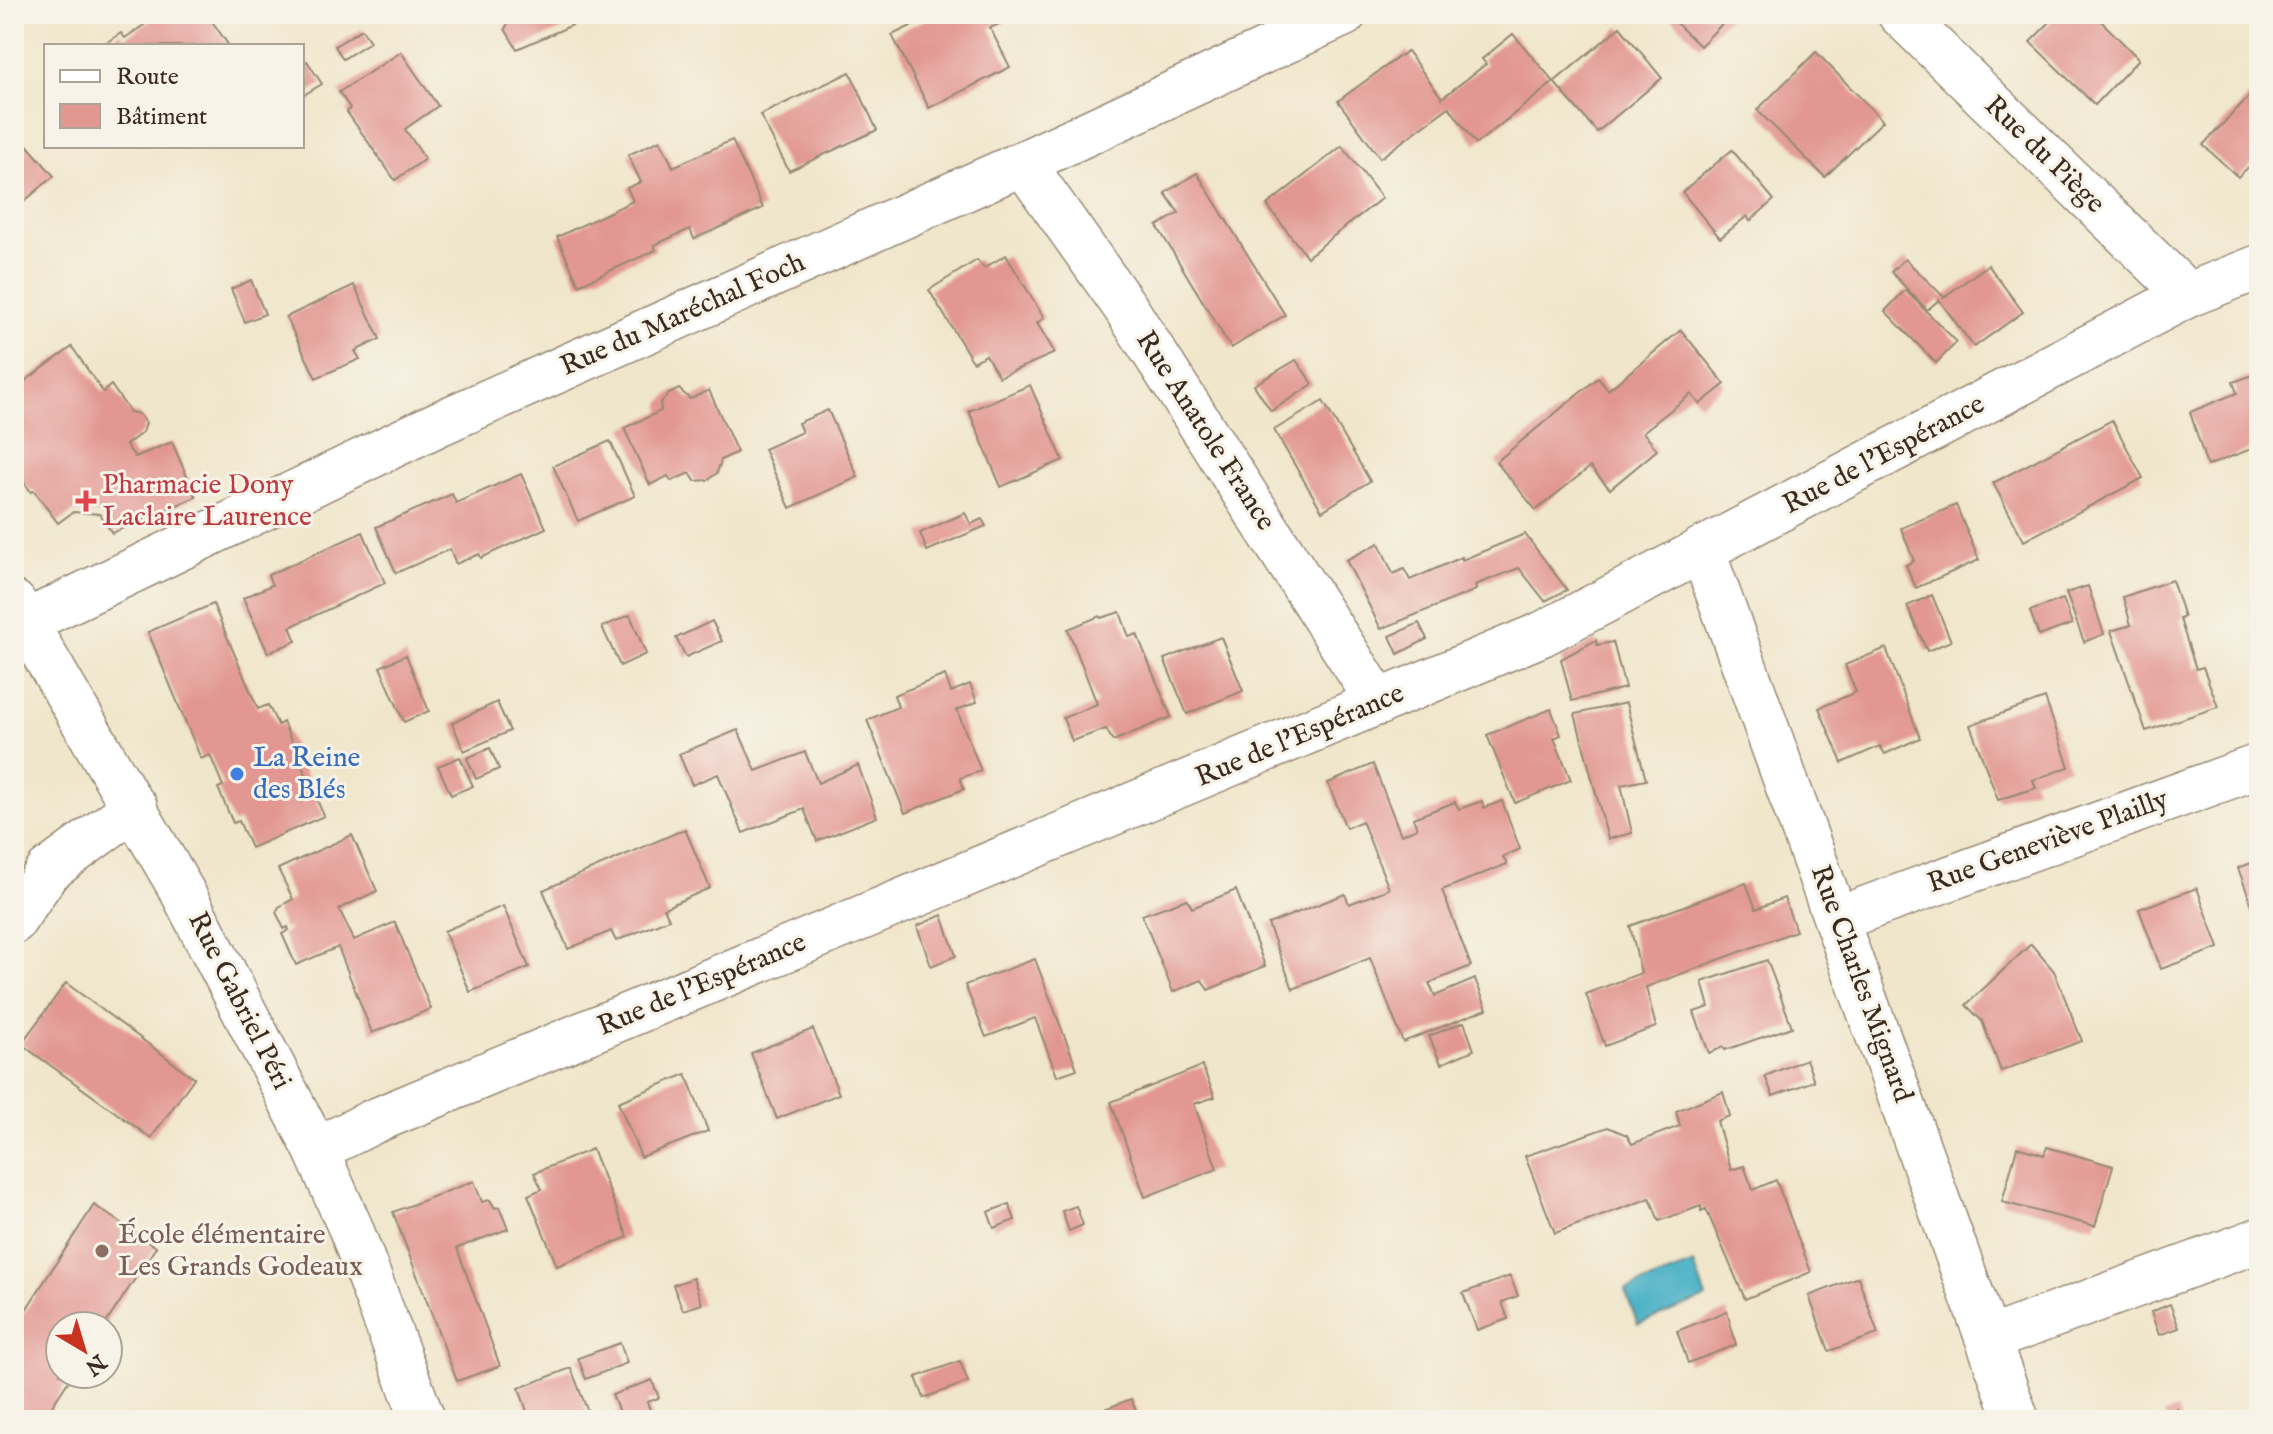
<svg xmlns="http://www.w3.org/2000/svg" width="2273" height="1434" font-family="'IM FELL English',serif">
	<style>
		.water { fill: #48b1c6; stroke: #426e72; stroke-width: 2 }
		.building { fill: #e29792 }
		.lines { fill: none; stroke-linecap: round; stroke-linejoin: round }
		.minor-casing { stroke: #968874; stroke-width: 47 }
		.tertiary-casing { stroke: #968874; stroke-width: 47 }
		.minor { stroke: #fff; stroke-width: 44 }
		.tertiary { stroke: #fff; stroke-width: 44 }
		.health-dot { fill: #e0444e; stroke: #f7f3e8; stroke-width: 3 }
		.shop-dot { fill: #3f7fe0; stroke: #f7f3e8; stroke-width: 3 }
		.education-dot { fill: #8d6e63; stroke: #f7f3e8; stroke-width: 3 }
		.labels { text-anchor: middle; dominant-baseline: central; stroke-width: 6; stroke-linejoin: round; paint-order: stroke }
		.street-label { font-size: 28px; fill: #3b2a1e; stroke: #f7f3e8 }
		.health-label { font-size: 28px; fill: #be3a42; stroke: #f7f3e8; text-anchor: start }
		.shop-label { font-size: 28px; fill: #366cbe; stroke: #f7f3e8; text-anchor: start }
		.education-label { font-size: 28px; fill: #785e54; stroke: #f7f3e8; text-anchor: start }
	</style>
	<rect width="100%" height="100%" fill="#f7f3e8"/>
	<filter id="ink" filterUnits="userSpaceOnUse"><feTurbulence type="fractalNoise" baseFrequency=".0125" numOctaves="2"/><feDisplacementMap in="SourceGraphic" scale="16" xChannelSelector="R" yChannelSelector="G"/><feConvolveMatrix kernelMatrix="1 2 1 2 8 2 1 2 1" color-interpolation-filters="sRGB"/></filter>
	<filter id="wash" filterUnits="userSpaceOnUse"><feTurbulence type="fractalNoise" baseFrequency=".006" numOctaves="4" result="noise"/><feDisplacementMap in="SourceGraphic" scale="32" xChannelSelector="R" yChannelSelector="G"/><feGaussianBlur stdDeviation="1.8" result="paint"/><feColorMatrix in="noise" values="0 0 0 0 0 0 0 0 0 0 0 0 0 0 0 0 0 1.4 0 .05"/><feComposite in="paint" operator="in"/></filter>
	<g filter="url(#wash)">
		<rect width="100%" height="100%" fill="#f0e6cb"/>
		<polygon class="water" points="1694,1264 1706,1298 1638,1324 1625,1290"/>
		<g id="blocks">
			<g class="building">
				<polygon points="160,14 207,14 229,46 101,46 121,33 125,38"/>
				<polygon points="526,14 598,14 517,49 505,29 508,23"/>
				<polygon points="936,14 1022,14 990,28 1010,67 929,108 892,35"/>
				<polygon points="1667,14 1732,14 1700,46"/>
				<polygon points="2058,14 2094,14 2139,59 2095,105 2030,42"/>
				<polygon points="1620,27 1662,78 1597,132 1554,82 1476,144 1449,107 1380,158 1338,101 1407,51 1442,98 1486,64 1482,59 1513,34 1554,82"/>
				<polygon points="362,29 370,42 343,59 335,46"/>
				<polygon points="401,52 438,106 405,129 425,159 395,180 347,112 350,108 339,92"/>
				<polygon points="1816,52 1883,121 1825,177 1757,110"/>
				<polygon points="307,61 322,84 302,96 302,64"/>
				<polygon points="850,72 877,130 789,171 760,115"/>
				<polygon points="2252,93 2259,99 2259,169 2253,163 2238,177 2203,145"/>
				<polygon points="14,130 54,176 14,210"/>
				<polygon points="660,140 673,167 732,140 763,208 694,239 690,229 654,245 656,250 579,285 557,237 633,201 627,188 641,182 628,155"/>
				<polygon points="1342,146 1382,198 1307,257 1267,205"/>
				<polygon points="1732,150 1774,200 1750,221 1747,216 1720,238 1682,192"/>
				<polygon points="1197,173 1285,315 1231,348 1157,226 1179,213 1165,193"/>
				<polygon points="1006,255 1044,318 1037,323 1055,353 999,377 986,355 973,362 929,290 977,260 984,268"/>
				<polygon points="1905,259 1944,297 1988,265 2023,312 1974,347 1939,300 1927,310 1891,272"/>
				<polygon points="251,280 265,314 245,322 231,289"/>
				<polygon points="354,285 380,339 355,351 360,359 316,378 286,317"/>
				<polygon points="1905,290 1957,342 1936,363 1885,311"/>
				<polygon points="1681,330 1725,384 1700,404 1691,394 1643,432 1657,450 1610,489 1590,467 1536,510 1496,462 1598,378 1608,390"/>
				<polygon points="72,347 103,392 111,385 130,412 139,414 146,423 143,432 126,445 135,457 172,442 196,497 112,533 100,514 73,512 58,523 34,491 31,492 14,468 14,389"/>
				<polygon points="1296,360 1313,384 1271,411 1254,385"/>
				<polygon points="2259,373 2259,446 2207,466 2190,412 2237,393 2233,382"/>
				<polygon points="1030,385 1063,460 1001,487 969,411"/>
				<polygon points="679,389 690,399 709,390 737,452 721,460 717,473 708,480 695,481 690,473 671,481 668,476 650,485 624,428 661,411 660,403 669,394"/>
				<polygon points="1323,401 1370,481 1322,511 1274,430"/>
				<polygon points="828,410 858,477 790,508 764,449 802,432 798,423"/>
				<polygon points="2112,420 2143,478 2024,541 1993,483"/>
				<polygon points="610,441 635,496 578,521 553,466"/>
				<polygon points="521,474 546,528 481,558 479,554 456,564 450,549 396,573 376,527 452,494 456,503"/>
				<polygon points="1956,505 1979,560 1916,588 1906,565 1914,561 1901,528"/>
				<polygon points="965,513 971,524 982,519 986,526 927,551 920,533"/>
				<polygon points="363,532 385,583 290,627 296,641 268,653 243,598 272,585 268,575"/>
				<polygon points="1525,534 1567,590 1545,601 1519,568 1475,585 1476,590 1381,629 1346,560 1379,543 1393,574 1404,569 1410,580 1462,557 1462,560"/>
				<polygon points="2172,580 2184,617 2180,619 2196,669 2203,667 2218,707 2146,731 2111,631 2131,625 2123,597"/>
				<polygon points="2088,586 2104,634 2084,642 2066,593"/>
				<polygon points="1932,595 1951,641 1927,651 1907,606"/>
				<polygon points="2063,599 2072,624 2039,636 2030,611"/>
				<polygon points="213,604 258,709 268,705 278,725 283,722 324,816 251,848 239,821 233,823 218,788 223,786 210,755 201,759 148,632"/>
				<polygon points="1120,612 1129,637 1137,634 1171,717 1113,741 1106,729 1072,741 1063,718 1097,704 1068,629 1100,616 1101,618"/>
				<polygon points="630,615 646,654 620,666 602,627"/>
				<polygon points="712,621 722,641 686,657 676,638"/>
				<polygon points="1419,623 1427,639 1398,654 1390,636"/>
				<polygon points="1221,637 1243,691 1187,714 1164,659"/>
				<polygon points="1596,640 1597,645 1613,642 1625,688 1572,701 1561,659"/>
				<polygon points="1886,648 1920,738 1885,754 1880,746 1842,763 1819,708 1856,692 1845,665"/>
				<polygon points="406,655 429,711 404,722 380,667"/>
				<polygon points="945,675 951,692 970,684 977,702 957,710 981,771 960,778 964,789 905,813 867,720 898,707 894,695"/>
				<polygon points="2045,698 2069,767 2033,780 2036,788 1998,800 1970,725"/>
				<polygon points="497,702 510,731 464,751 452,723"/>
				<polygon points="1626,703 1646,780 1621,785 1632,833 1608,839 1575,714"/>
				<polygon points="1551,709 1561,735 1554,738 1571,780 1515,803 1487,735"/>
				<polygon points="738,730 756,771 805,752 818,783 858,765 877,817 817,841 804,809 743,833 718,774 692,785 679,754"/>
				<polygon points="490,748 499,769 476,779 467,758"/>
				<polygon points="460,757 473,786 451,795 438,766"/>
				<polygon points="1373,764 1401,835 1417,828 1413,818 1455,802 1459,809 1482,801 1484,808 1502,801 1520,849 1503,857 1507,864 1442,890 1471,966 1429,983 1435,996 1475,979 1487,1009 1403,1042 1370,958 1293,989 1268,924 1345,894 1349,904 1389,889 1362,821 1346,828 1328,783"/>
				<polygon points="685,829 710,888 664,908 669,919 616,941 611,931 568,949 543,890"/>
				<polygon points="352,835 377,891 339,909 354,940 395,922 431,1009 372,1033 338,947 296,965 282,934 289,930 288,927 284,929 276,912 279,907 293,899 278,869"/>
				<polygon points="2259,860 2259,924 2238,868"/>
				<polygon points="1746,883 1756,909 1784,898 1796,931 1646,987 1656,1027 1605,1046 1586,994 1641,973 1630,926"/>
				<polygon points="2197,888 2219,948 2161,969 2139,909"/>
				<polygon points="1236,890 1265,966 1208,990 1202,980 1173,992 1142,915 1187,899 1192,908"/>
				<polygon points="503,906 529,967 470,992 444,931"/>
				<polygon points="942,915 956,956 931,966 917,926"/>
				<polygon points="2031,944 2054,971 2082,1041 2001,1071 1982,1021 1966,1005"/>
				<polygon points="1035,959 1077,1069 1057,1076 1035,1018 986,1037 965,985"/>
				<polygon points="1767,960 1792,1027 1725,1050 1723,1047 1709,1053 1694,1012 1709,1007 1702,982"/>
				<polygon points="66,983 194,1078 151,1138 21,1044"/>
				<polygon points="1464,1022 1474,1050 1441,1064 1429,1036"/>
				<polygon points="813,1029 839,1094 777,1119 751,1053"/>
				<polygon points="1806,1059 1814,1081 1773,1096 1765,1076"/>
				<polygon points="1202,1066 1215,1097 1194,1104 1217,1169 1145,1197 1111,1102"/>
				<polygon points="686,1074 708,1131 641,1157 618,1102"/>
				<polygon points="1723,1092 1730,1116 1717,1121 1731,1170 1744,1166 1753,1190 1776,1180 1811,1272 1745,1299 1706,1209 1701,1211 1701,1206 1659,1221 1650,1198 1555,1233 1525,1156 1608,1127 1627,1135 1632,1144 1680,1126 1676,1111"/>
				<polygon points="2017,1147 2044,1155 2047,1147 2113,1166 2095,1226 2002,1202"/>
				<polygon points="592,1149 628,1237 557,1266 528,1195 542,1189 534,1173"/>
				<polygon points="474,1181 482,1202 490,1200 495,1208 499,1207 508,1229 457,1248 500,1366 457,1381 393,1212"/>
				<polygon points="1009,1204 1015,1220 994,1228 988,1212"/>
				<polygon points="94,1205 156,1247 104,1326 60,1326 60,1374 73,1374 43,1420 14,1420 14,1328"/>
				<polygon points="1076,1206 1083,1225 1069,1231 1062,1211"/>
				<polygon points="1510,1276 1518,1296 1502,1302 1508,1319 1477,1330 1463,1293"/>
				<polygon points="1858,1277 1878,1334 1829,1351 1809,1296"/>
				<polygon points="693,1278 702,1304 683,1310 673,1285"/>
				<polygon points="2170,1304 2179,1328 2159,1335 2151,1312"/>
				<polygon points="1727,1311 1736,1345 1688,1363 1677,1331"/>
				<polygon points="620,1343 627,1363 586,1379 578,1358"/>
				<polygon points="960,1361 968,1382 924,1398 916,1377"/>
				<polygon points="571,1368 591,1420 530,1420 519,1388"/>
				<polygon points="652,1380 659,1398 647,1402 654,1420 599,1420 619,1412 612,1395"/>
				<polygon points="1131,1399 1140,1420 1076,1420"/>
				<polygon points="2177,1409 2182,1420 2166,1420 2164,1414"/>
			</g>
		</g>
	</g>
	<g filter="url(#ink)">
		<use href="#blocks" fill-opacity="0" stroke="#968874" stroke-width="2"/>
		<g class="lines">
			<defs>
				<g id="minor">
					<polyline points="1900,14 2188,295"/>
					<polyline points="1023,163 1125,307 1379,703"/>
					<polyline points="1702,549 2017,1420"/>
					<polyline points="26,622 438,424 1023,163 1344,14"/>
					<polyline points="1837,919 2259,766"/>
					<polyline points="14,921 48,871 135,807"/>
					<polyline points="316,1150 372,1122 1542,634 2188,295 2259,267"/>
					<polyline points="1989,1339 2259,1240"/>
				</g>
				<polyline id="tertiary" points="14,603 182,891 316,1150 351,1229 423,1420"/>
			</defs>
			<use href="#minor" class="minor-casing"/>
			<use href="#tertiary" class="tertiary-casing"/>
			<use href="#minor" class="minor"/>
			<use href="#tertiary" class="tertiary"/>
		</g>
	</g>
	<path class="health-dot" d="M82 489h8v8h8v8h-8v8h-8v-8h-8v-8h8z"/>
	<circle class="shop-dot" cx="237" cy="774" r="8"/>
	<circle class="education-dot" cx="102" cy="1251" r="8"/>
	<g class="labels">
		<g class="street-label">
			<text transform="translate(2044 155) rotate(44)">Rue du Piège</text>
			<text transform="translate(683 315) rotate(-24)">Rue du Maréchal Foch</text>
			<text transform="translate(1205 431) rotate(57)">Rue Anatole France</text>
			<text transform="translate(1884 455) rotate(-28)">Rue de l'Espérance</text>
			<text transform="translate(1300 736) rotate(-23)">Rue de l'Espérance</text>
			<text transform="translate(2048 842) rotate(-20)">Rue Geneviève Plailly</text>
			<text transform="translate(1861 984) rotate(70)">Rue Charles Mignard</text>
			<text transform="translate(702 985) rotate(-23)">Rue de l'Espérance</text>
			<text transform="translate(239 1001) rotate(63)">Rue Gabriel Péri</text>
		</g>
		<g class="health-label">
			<text x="102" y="485">Pharmacie Dony<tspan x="102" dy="32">Laclaire Laurence</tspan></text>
		</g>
		<g class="shop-label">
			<text x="253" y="758">La Reine<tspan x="253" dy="32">des Blés</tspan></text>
		</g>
		<g class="education-label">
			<text x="118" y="1235">École élémentaire<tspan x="118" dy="32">Les Grands Godeaux</tspan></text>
		</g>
	</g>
	<rect width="2273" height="1434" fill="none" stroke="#f7f3e8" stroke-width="48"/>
	<rect x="44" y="44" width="260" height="104" fill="#f7f3e8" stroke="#aca397" stroke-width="2"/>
	<rect x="60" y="70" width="40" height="12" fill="#ffffff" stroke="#aca397" stroke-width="2"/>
	<text x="116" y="84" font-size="24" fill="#3b2a1e">Route</text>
	<rect x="60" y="104" width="40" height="24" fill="#e29792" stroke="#aca397" stroke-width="2"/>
	<text x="116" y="124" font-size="24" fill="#3b2a1e">Bâtiment</text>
	<g transform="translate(84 1350) rotate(142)"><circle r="38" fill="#f7f3e8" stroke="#aca397" stroke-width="2"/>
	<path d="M0-6L14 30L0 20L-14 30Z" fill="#c8321e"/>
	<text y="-12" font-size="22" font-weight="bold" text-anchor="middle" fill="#3b2a1e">N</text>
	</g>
</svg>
